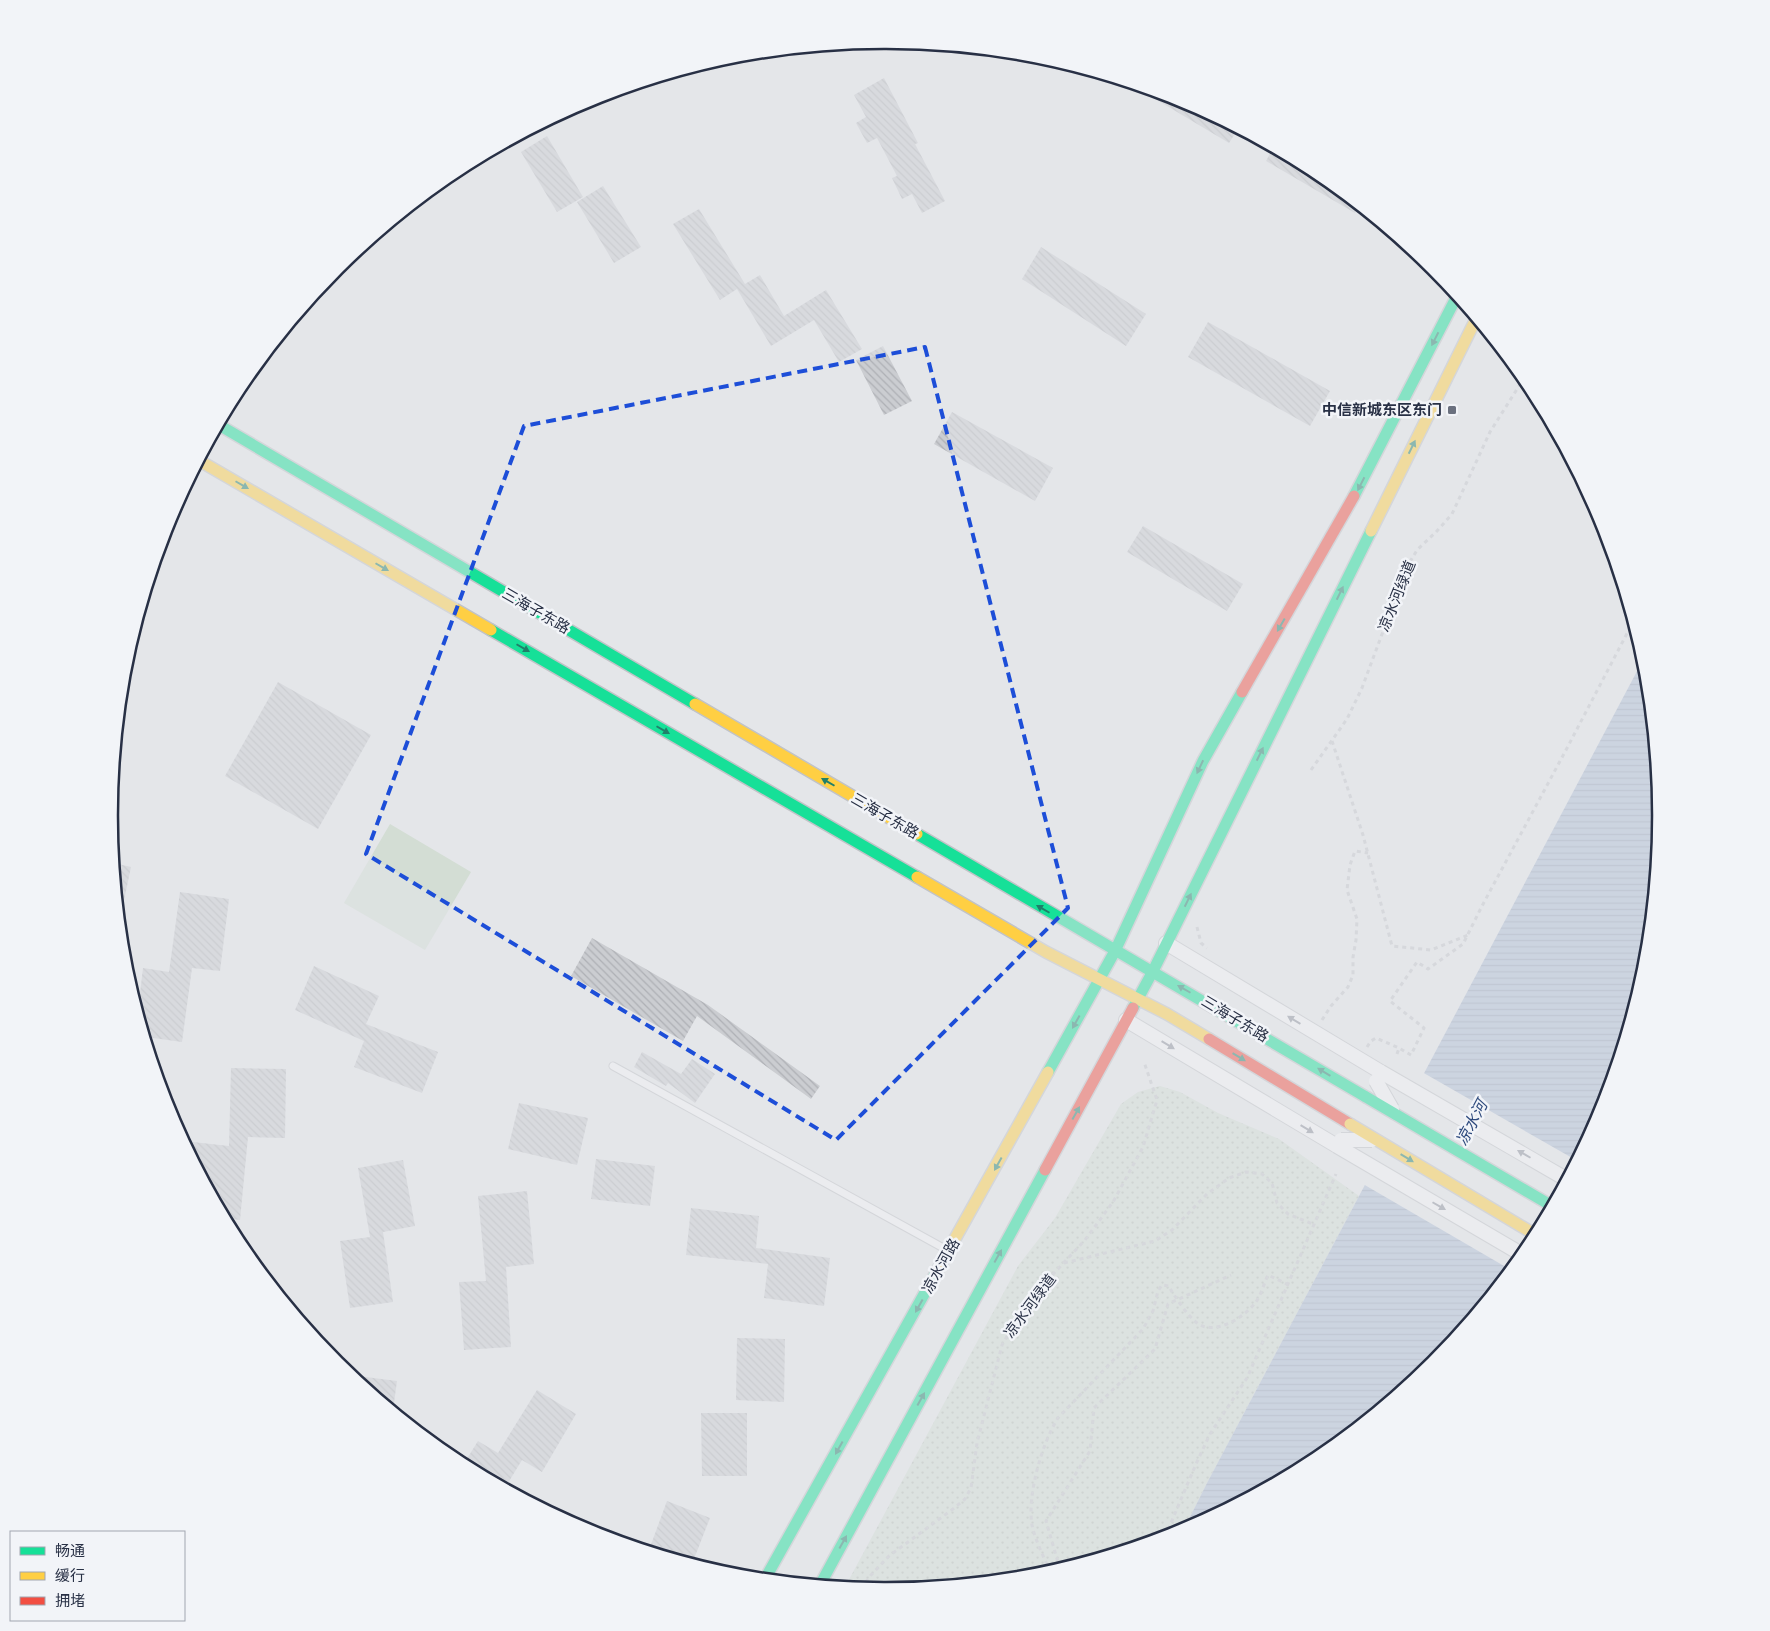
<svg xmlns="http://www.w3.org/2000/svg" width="1770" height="1631" font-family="'Nunito Sans','Noto Sans SC',sans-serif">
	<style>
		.park { fill: url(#park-dots) }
		.pitch { fill: #d3ddd4 }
		.water { fill: url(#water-rules) }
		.pier { fill: #e4e6e9 }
		.building { fill: url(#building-back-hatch) }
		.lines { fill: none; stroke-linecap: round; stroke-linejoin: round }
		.lane-casing { stroke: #c1c3c7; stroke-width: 9 }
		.street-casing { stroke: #c1c3c7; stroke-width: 16 }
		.fast-casing { stroke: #c1c3c7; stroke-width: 14 }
		.slow-casing { stroke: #c1c3c7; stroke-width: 14 }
		.jam-casing { stroke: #c1c3c7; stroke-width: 14 }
		.path { stroke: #c5c7cc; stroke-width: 3; stroke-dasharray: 4 4; stroke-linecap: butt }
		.lane { stroke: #f3f4f6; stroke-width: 7 }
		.street { stroke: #f3f4f6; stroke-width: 14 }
		.fast { stroke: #16e098; stroke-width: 11 }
		.slow { stroke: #ffcf43; stroke-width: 11 }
		.jam { stroke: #f24e42; stroke-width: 11 }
		.street-bridge-casing { stroke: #c1c3c7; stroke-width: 16; stroke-linecap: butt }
		.fast-bridge-casing { stroke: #c0c2c7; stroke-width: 14; stroke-linecap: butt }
		.slow-bridge-casing { stroke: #c0c2c7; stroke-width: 14; stroke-linecap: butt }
		.path-bridge { stroke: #c5c7cc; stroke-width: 3; stroke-dasharray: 4 4; stroke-linecap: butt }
		.street-bridge { stroke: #f3f4f6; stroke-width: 14 }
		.fast-bridge { stroke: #16e098; stroke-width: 11 }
		.slow-bridge { stroke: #ffcf43; stroke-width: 11 }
		.oneway { fill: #207f6a }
		.oneway2 { fill: #8e929e }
		.marked { fill: none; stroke: #1d4ed8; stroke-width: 4; stroke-dasharray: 10 6; stroke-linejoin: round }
		.poi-dot { fill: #6a707e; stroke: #f2f4f8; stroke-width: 2 }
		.labels { text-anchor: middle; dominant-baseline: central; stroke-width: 5; stroke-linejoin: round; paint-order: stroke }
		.poi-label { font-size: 15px; font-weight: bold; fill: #283045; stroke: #f2f4f8; text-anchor: end }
		.street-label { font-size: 15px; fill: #283045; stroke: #f2f4f8 }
		.water-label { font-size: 16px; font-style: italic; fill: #2e4a7d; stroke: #f2f4f8 }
		.rim { fill: none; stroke: #283045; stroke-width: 2.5 }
	</style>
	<defs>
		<pattern id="park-dots" width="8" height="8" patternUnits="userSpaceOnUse" patternTransform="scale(1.25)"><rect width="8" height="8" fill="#d3ddd4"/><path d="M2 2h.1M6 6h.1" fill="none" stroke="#b5beb7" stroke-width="1.8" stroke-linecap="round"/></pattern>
		<pattern id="water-rules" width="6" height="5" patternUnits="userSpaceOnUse" patternTransform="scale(1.25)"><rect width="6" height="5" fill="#b0bfd6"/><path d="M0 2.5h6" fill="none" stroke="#97a4b9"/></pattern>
		<pattern id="building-back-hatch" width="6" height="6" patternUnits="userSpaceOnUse" patternTransform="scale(1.25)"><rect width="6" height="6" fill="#cbcdd1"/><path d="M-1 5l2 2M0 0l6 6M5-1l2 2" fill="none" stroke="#aeb0b5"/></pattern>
	</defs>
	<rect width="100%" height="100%" fill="#e4e6e9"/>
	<g class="park">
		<polygon points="1160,1086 1180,1092 1218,1113 1279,1139 1359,1196 1207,1483 1183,1531 1036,1576 885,1591 845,1587 1018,1266 1055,1218 1121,1104 1138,1092"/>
		<polygon points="1609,1087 1601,1113 1579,1154 1576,1152"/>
	</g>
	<polygon class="pitch" points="390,824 471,872 425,950 344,903"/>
	<polygon class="water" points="1644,658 1660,816 1646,967 1609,1087 1576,1152 1515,1264 1433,1364 1316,1460 1183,1531 1207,1483"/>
	<polygon class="pier" points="1422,1072 1574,1159 1523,1254 1511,1270 1363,1184"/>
	<g class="building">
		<polygon points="884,78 918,143 915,144 945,201 922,213 912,194 902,199 892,178 897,176 877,138 867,143 856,123 866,117 854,95"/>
		<polygon points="1149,89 1182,99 1238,129 1229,143 1147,94"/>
		<polygon points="547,136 583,197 557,212 521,152"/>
		<polygon points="1273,148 1316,171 1359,206 1355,213 1266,161"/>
		<polygon points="603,186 641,247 614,263 577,202"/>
		<polygon points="699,209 745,284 760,275 784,316 826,290 862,349 839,362 814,320 771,346 737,289 720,300 673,224"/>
		<polygon points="1041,247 1146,314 1126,346 1022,279"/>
		<polygon points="1208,322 1330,391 1310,426 1188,357"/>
		<polygon points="883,346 912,401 884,415 856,360"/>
		<polygon points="952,412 1053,468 1035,501 934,444"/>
		<polygon points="1143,526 1243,584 1227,611 1127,552"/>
		<polygon points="278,682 371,735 318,829 225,776"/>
		<polygon points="114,863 131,867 122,910 119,910"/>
		<polygon points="180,892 229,899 220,971 192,968 182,1042 146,1037 138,1010 143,968 169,972"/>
		<polygon points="592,938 708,1005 820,1086 811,1099 697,1016 683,1041 571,976"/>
		<polygon points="314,966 379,996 366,1024 438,1052 422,1093 354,1067 364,1041 295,1010"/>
		<polygon points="642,1052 681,1074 692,1059 715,1074 695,1103 668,1083 666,1086 634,1067"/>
		<polygon points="231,1068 286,1069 285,1138 248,1137 240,1220 225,1218 192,1156 193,1142 229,1146"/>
		<polygon points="519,1103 588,1118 577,1165 508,1149"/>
		<polygon points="596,1159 655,1166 650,1206 591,1199"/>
		<polygon points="403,1160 415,1226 383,1232 393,1302 350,1308 340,1241 370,1237 358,1168"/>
		<polygon points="527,1191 534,1264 506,1267 511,1347 464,1350 459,1282 486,1281 478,1196"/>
		<polygon points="691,1208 759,1216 756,1248 830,1258 824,1306 764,1298 768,1264 686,1255"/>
		<polygon points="737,1338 785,1339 784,1402 736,1400"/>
		<polygon points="350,1375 397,1381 393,1410 386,1404"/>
		<polygon points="537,1390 576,1414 542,1472 522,1460 505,1488 463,1465 478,1441 498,1453"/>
		<polygon points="701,1413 747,1413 747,1476 702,1476"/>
		<polygon points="667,1501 710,1518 692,1564 649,1550"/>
	</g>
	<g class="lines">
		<defs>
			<polyline id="lane" points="613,1066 947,1250"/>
			<g id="street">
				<polyline points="1166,943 1381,1072"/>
				<polyline points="1126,1020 1337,1146"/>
			</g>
			<g id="fast">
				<polyline points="219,425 695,704"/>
				<polyline points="1354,496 1457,296"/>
				<polyline points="491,630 917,877"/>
				<polyline points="917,834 1366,1097"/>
				<polyline points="1133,1008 1153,971 1371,531"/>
				<polyline points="1048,1072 1115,951 1203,761 1242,692"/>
				<polyline points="1395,1114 1552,1206"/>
				<polyline points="765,1579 937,1271"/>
				<polyline points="820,1585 1045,1170"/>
			</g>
			<g id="slow">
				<polyline points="200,461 491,630"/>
				<polyline points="1371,531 1476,319"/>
				<polyline points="695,704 917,834"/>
				<polyline points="917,877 1046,952 1167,1014 1209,1039"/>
				<polyline points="937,1271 1048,1072"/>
			</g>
			<g id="jam">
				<polyline points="1242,692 1354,496"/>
				<polyline points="1209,1039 1350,1124"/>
				<polyline points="1045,1170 1133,1008"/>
			</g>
		</defs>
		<use href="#lane" class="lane-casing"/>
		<use href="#street" class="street-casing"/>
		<use href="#fast" class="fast-casing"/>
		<use href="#slow" class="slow-casing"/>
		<use href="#jam" class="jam-casing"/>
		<g class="path">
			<polyline points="1332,741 1363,835 1392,946 1431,950 1468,935"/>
			<polyline points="1311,770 1347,719 1362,688 1407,567 1417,550 1436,532 1452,514 1490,432 1524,378"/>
			<polyline points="1197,927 1201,943 1207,948"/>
			<polyline points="1322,1020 1331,1006 1348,987 1353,975 1353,957 1356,940 1357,919 1347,890 1350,865 1355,851 1368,853"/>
			<polyline points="1367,1047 1371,1041 1376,1038 1399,1048 1411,1055 1424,1028 1390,1001 1417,962 1428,969 1463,944 1482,906 1566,750 1633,622"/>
			<polyline points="1397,1054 1399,1048"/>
			<polyline points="1064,1263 1155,1241 1172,1230 1207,1194 1229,1178 1246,1172 1262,1174 1272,1183 1277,1203 1288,1214 1315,1225"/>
			<polyline points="1165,1537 1196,1464 1210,1434 1247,1378 1336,1174"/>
			<path d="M1050 1572C1044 1557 1035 1540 1032 1525 1027 1495 1042 1443 1058 1418L1143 1329 1153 1311 1158 1291 1162 1285 1169 1286 1172 1292C1179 1302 1187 1315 1197 1323 1214 1336 1244 1318 1255 1303 1261 1296 1264 1283 1268 1275L1289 1285"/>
			<polyline points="861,1589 871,1575 889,1556 953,1509 965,1499 971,1488 977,1443 1002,1345 1017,1319 1041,1287 1085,1240 1113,1202 1143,1147 1157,1100 1144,1062"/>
		</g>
		<use href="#lane" class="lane"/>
		<use href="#street" class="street"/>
		<use href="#fast" class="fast"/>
		<use href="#slow" class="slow"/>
		<use href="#jam" class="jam"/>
		<defs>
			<g id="street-bridge">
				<polyline points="1381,1072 1566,1179"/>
				<polyline points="1376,1081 1392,1109"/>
				<polyline points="1341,1140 1372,1140"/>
				<polyline points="1337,1146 1523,1255"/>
			</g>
			<polyline id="fast-bridge" points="1366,1097 1395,1114"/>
			<polyline id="slow-bridge" points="1350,1124 1536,1235"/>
		</defs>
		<use href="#street-bridge" class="street-bridge-casing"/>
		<use href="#fast-bridge" class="fast-bridge-casing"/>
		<use href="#slow-bridge" class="slow-bridge-casing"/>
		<polyline class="path-bridge" points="1060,1569 1046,1521 1090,1451 1094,1408 1155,1349 1168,1304 1231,1275"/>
		<use href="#street-bridge" class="street-bridge"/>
		<use href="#fast-bridge" class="fast-bridge"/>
		<use href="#slow-bridge" class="slow-bridge"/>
	</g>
	<defs><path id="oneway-solid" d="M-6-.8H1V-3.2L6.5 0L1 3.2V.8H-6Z" transform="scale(1.25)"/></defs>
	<g class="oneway">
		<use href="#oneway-solid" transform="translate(1435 339) rotate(117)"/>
		<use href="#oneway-solid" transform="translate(1412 447) rotate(-64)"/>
		<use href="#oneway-solid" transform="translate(1361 484) rotate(117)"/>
		<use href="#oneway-solid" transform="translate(242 485) rotate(30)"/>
		<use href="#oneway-solid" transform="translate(382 567) rotate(30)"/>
		<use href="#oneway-solid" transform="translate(1340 593) rotate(-64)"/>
		<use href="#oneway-solid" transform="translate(1281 625) rotate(120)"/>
		<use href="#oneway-solid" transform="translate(523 648) rotate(30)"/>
		<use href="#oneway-solid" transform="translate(663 730) rotate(30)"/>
		<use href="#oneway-solid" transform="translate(1260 754) rotate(-64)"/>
		<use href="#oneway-solid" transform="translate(1200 767) rotate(115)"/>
		<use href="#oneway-solid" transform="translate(828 782) rotate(-150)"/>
		<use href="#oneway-solid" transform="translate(1188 900) rotate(-64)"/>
		<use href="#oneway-solid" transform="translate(1043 909) rotate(-150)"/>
		<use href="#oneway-solid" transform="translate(1184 989) rotate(-150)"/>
		<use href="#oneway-solid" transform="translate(1076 1022) rotate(119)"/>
		<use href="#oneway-solid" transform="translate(1239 1057) rotate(31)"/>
		<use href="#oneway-solid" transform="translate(1324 1072) rotate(-149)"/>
		<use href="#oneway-solid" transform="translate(1076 1113) rotate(-61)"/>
		<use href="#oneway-solid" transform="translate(1407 1158) rotate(31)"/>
		<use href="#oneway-solid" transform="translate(998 1164) rotate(119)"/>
		<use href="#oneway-solid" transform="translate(998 1256) rotate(-61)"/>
		<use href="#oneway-solid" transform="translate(919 1306) rotate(119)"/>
		<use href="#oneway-solid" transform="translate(921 1399) rotate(-61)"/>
		<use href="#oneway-solid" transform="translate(839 1448) rotate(119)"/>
		<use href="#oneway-solid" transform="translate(843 1542) rotate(-61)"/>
	</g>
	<g class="oneway2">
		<use href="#oneway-solid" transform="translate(1294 1020) rotate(-149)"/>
		<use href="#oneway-solid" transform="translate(1168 1045) rotate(31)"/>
		<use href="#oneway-solid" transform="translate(1307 1129) rotate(31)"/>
		<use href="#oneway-solid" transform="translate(1524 1154) rotate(-150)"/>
		<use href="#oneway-solid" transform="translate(1439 1206) rotate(30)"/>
	</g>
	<path d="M0 0H1770V1631H0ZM925 347 1068 908 836 1140 366 854 524 426Z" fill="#e4e6e9" fill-opacity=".55" fill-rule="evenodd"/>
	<path class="marked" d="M925 347 1068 908 836 1140 366 854 524 426Z"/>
	<rect class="poi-dot" x="1447" y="405" width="10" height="10" rx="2.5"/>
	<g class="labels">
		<g class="poi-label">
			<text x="1442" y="410">中信新城东区东门</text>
		</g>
		<g class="street-label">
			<text transform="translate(1397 596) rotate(-68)">凉水河绿道</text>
			<text transform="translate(536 611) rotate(30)">三海子东路</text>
			<text transform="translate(885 816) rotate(30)">三海子东路</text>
			<text transform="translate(1235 1019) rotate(31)">三海子东路</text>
			<text transform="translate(941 1266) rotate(-61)">凉水河路</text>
			<text transform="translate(1030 1306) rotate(-53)">凉水河绿道</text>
		</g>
		<g class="water-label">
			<text transform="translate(1472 1123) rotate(-62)">凉水河</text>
		</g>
	</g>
	<path d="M0 0H1770V1631H0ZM884 49H886A766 766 0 0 1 1652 815V816A766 766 0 0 1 886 1582H884A766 766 0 0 1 118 816V815A766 766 0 0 1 884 49Z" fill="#f2f4f8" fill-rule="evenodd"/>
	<path class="rim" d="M884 49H886A766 766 0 0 1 1652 815V816A766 766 0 0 1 886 1582H884A766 766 0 0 1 118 816V815A766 766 0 0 1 884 49Z"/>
	<rect x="10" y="1531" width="175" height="90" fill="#f2f4f8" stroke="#a1a6b0"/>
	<rect x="20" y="1547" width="25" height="8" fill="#16e098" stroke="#a1a6b0"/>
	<text x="55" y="1556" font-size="15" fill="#283045">畅通</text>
	<rect x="20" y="1572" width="25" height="8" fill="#ffcf43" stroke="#a1a6b0"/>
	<text x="55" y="1581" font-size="15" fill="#283045">缓行</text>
	<rect x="20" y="1597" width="25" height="8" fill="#f24e42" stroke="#a1a6b0"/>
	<text x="55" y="1606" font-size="15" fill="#283045">拥堵</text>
</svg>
